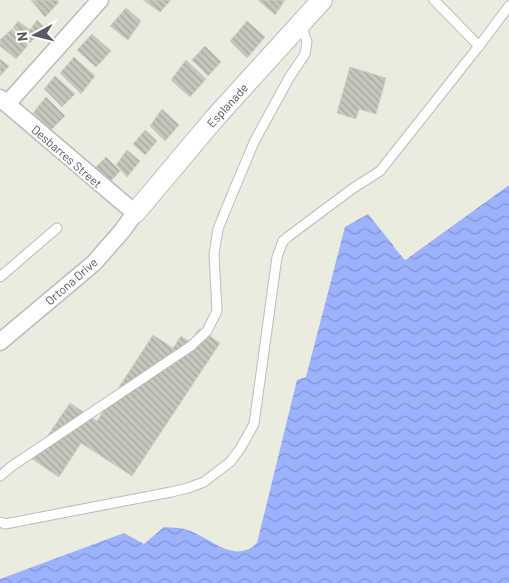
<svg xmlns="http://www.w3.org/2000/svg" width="509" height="583" font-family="Barlow,sans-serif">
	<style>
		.water { fill: url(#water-waves) }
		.pier { fill: #eaece0 }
		.building { fill: url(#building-back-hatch); stroke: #d0d0be }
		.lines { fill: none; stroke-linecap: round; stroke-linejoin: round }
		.service-casing { stroke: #bbbbc2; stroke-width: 11 }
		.minor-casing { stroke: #bbbbc2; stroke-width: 19 }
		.tertiary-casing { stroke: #bbbbc2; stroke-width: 22 }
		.service { stroke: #fff; stroke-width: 9 }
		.minor { stroke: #fff; stroke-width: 16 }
		.tertiary { stroke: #fff; stroke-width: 20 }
		.labels { text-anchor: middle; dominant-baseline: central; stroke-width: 4.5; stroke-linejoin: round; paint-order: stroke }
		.street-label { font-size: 12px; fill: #595a61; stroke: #fff }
	</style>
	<defs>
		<pattern id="water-waves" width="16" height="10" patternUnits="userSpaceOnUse" patternTransform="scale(1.25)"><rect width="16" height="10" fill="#9db2ff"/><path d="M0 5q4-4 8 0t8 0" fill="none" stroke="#8394d2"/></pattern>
		<pattern id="building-back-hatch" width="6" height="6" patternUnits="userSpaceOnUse" patternTransform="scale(1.25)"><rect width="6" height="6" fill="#c6c7bc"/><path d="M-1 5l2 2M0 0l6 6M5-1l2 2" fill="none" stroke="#a4a59c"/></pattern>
	</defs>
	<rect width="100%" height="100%" fill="#eaece0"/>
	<path class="water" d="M509 185V583H0V579L124 533 144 544 164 527C170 528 178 527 184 529 209 535 233 566 257 543L297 380 306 377 345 227 368 214 405 260Z"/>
	<polygon class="pier" points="509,182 509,185 405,260 393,246 395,244 405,257"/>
	<g class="building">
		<polygon points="31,0 57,0 59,2 45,17"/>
		<polygon points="143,0 171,0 160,12"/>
		<polygon points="258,0 285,0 275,15"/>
		<polygon points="126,8 141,21 128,40 110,26"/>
		<polygon points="37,20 44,27 30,43 13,28 18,21 30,30"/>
		<polygon points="247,21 265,37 247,58 230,41"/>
		<polygon points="12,29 28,45 16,59 0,46 0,40"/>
		<polygon points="92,34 111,51 96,67 77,50"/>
		<polygon points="205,46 221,62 208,76 192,60"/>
		<polygon points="74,57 95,76 81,94 60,73"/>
		<polygon points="0,59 9,66 0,76"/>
		<polygon points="186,60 206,79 190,97 171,80"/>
		<polygon points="350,67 386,78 376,114 359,109 356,119 337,113"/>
		<polygon points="55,76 75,94 62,107 44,89"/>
		<polygon points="46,97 65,116 49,132 33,113"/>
		<polygon points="162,109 179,125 165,141 150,126"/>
		<polygon points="145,130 157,141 145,155 133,144"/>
		<polygon points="127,150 140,161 127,177 116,165"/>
		<polygon points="106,157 120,171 108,184 93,170"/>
		<polygon points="199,329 220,343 132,476 81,443 59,477 32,459 70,403 97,421 153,335 173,348 181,336 190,342"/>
	</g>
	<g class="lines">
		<defs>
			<g id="service">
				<polyline points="434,0 479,46 509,6"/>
				<polyline points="0,277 57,228"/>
				<polyline points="0,476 12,466 191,346 207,331 217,311 214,254 218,229 224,214 254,142 289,78 305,54 307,42 303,30 298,26"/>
				<polyline points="0,522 5,524 171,492 188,488 204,482 230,462 240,449 254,424 277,257 283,241 289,236 352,189 380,171 479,46"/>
			</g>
			<g id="minor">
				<polyline points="0,98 135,213 122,231 94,263 0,342"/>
				<polyline points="7,104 100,0"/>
			</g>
			<polyline id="tertiary" points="135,213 214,119 322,0"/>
		</defs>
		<use href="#service" class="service-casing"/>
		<use href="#minor" class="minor-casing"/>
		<use href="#tertiary" class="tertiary-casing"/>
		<use href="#service" class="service"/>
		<use href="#minor" class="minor"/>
		<use href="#tertiary" class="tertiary"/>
	</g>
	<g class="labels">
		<g class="street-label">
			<text transform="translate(227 105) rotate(-48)">Esplanade</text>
			<text transform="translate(67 156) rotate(41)">Desbarres Street</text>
			<text transform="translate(71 281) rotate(-41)">Ortona Drive</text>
		</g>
	</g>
	<g transform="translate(35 35) rotate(263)" stroke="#ffffff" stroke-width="4" paint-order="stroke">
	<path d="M0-4L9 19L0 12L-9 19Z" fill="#595a61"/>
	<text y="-8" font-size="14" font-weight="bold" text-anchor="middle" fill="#595a61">N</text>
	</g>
</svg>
